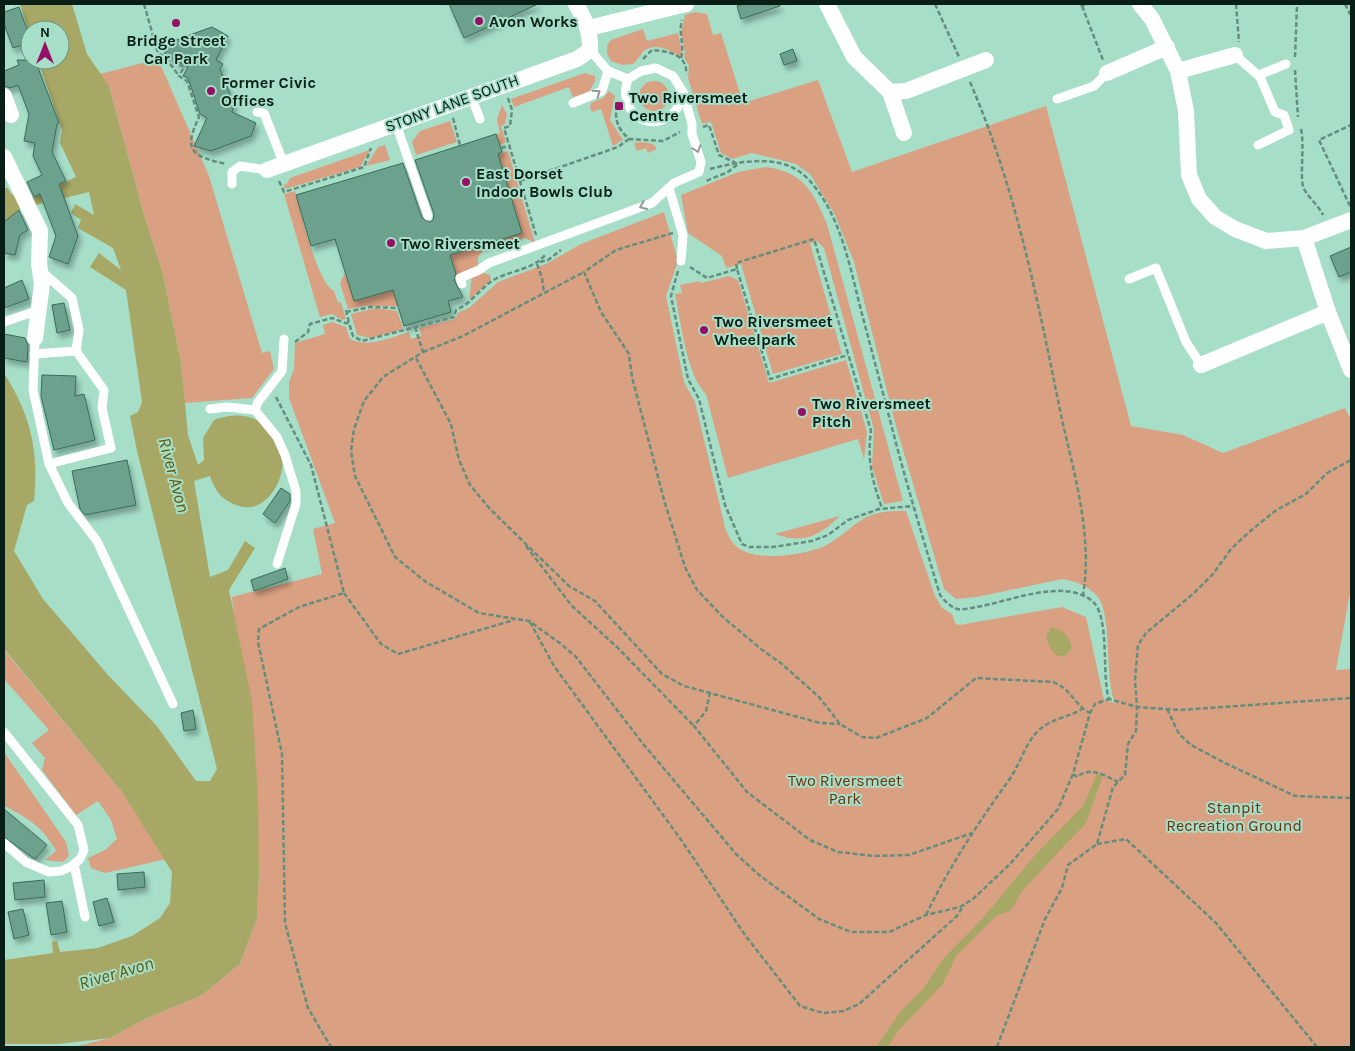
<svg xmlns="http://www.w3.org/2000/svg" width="1355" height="1051" font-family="Karla,sans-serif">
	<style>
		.green { fill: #daa082 }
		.water { fill: #a8a866 }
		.building { fill: #6ca28d; stroke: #376c59; filter: url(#shadow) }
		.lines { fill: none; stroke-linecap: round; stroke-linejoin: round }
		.path { stroke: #648e7e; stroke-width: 2.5; stroke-dasharray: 5 2.5; stroke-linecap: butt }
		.lane { stroke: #fff; stroke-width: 9 }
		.street { stroke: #fff; stroke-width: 16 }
		.oneway { stroke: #909a97 }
		.poi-dot { fill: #960f66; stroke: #a6dec8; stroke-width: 2 }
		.labels { text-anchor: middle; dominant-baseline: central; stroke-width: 4; stroke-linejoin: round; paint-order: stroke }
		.poi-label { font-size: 16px; font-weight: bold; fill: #081e17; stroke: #a6dec8; text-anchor: start }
		.street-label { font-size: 16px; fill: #081e17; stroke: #a6dec8 }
		.park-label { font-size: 16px; fill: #6d330e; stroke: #a6dec8 }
		.water-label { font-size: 18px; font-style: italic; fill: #5d5b0b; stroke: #a6dec8 }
	</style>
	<defs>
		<filter id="shadow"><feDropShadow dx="3" dy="5" stdDeviation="2.5" flood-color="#0004"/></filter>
	</defs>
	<rect width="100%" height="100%" fill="#a6dec8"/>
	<g class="green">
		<path d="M695 12 707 14 713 35 721 33 743 103 818 80 852 172 1046 106 1131 426 1183 435 1223 453 1345 408 1351 420V587L1336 670 1351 669V1047H74L110 1038 145 1019 202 995 240 964 257 918 259 868 232 597 322 574 313 529 335 523 289 398V382L294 369 295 343 325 334 323 325 332 322 346 327 350 339C369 348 389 338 409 332L411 339 421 336 419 328 455 319 459 312 469 308 498 282 546 264 581 244 664 212 678 261 666 296 684 382 695 402 725 527C728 536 732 544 740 549 759 562 811 555 830 543 845 534 855 522 871 515 883 511 894 511 906 511L935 596 942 608 952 614 955 623 959 625 1062 607 1086 617 1104 700 1115 703C1104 676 1113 614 1097 596 1089 586 1074 581 1062 579L977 597 956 599 944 589 896 426 854 262 835 215 810 174 796 164 752 153 732 159 721 153 711 122 702 124 688 78 689 66 684 57 685 52 681 33 685 15Z"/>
		<path d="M643 29 647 41 678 33 682 52 680 56C670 50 654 42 644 51 640 55 638 60 633 64L622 65 611 61C606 54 605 46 611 40Z"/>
		<polygon points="158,59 209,176 262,353 270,351 274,369 252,398 184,403 181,363 163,274 144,215 109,86 100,74"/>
		<polygon points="585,73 595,76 595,81 589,92 573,97 569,87 514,107 511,99"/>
		<circle cx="654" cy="96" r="15"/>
		<polygon points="609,91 615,96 610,120 623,140 613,146 601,109 592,112 590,107 591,103 603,98"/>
		<polygon points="502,105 507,114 505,124 501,126 506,142 500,145 496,134 500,133 497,119"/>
		<polygon points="450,121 457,142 416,155 412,142 420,131"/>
		<polygon points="642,142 653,144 657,149 648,153 646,148 637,151 634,143"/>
		<polygon points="385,145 390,160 366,166 378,147"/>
		<polygon points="370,150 360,167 285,189 284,185 287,184 290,178"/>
		<polygon points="508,151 535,243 523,237 520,243 512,240 509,246 503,243 498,251 483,251 478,257 478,266 457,277 450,254 498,154"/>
		<path d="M766 167C803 172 813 191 827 224L903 501 884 504 872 467 874 430 824 248 817 241 810 243 842 354 773 374 741 264 726 268 722 256 688 233 681 195 738 172Z"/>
		<path d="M295 191C301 212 317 283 334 291L338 303 341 302 346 319 342 320 332 314 320 317 284 194Z"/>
		<polygon points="481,272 490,275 491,280 469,300 472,276"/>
		<polygon points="345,273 354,301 393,290 398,306 365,306 348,309 340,283"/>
		<path d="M729 276 738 280 769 383 846 360 867 432 864 459 858 439 728 478 706 394C686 374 681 322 675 294L682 293 680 285 700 281 701 283Z"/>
		<polygon points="376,308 397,311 403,329 371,338 357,335 351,314"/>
		<path d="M840 516C820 535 804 545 775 534Z"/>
		<polygon points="4,650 122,792 166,859 105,873 91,868 88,858 105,850 117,839 111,820 98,801 76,815 42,770 45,758 32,743 49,730 4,679"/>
		<path d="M4 752 66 842 69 856 63 862 45 860 56 851C44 828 27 817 4 806Z"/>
	</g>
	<g class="water">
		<path d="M20 4H72L87 54 109 86 144 215 163 274 181 363 188 435 198 465 204 460 203 438 214 420C244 408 275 420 282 454 287 479 265 517 236 505 221 499 215 491 210 476L194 481 210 577 228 570 245 541 255 548 229 590 252 701 258 797 259 868 257 918 240 964 202 995 145 1019 110 1038 58 1044H4V960L53 953 52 942 57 941 60 952 98 948 132 936 160 918 170 903 172 872 122 792 4 649V373C31 416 39 450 34 501L27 505 14 551 43 599 108 675 156 725 196 781H210L217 769 137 451 130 416 138 412 142 402 126 290 90 267 99 253 121 270 113 248 78 228 81 220 71 213 75 204 94 215 89 192 20 209 4 222V188H8L11 194 33 197 76 177 60 143 62 130 38 60H60V30H30V35Z"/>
		<path d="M1051 627C1065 630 1068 635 1072 648L1064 657 1056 655 1050 648 1046 637Z"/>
		<polygon points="1097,774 1103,775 1086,823 1022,891 1011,910 995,917 957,955 942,985 897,1032 888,1047 876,1047 900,1012 923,989 943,959 982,919 1035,855 1083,806"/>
	</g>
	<g class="building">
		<polygon points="449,4 538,4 464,38"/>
		<polygon points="744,4 779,4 780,6 741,19 737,6"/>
		<polygon points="19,7 29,35 25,36 28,43 13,48 4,24 4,12"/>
		<polygon points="212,27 228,36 216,60 223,64 220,69 234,104 232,112 256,123 251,136 211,151 194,146 207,118 200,114 188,78 183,76 188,67 164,54 173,41"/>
		<polygon points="793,49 797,61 784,65 780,54"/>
		<polygon points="17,60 35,60 59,123 57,124 52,152 66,181 59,184 78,236 68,264 49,257 56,236 40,194 34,197 27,182 42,175 33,156 35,143 24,141 29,114 18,85 10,88 4,86 4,71 19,65"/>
		<polygon points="496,134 502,152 498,154 522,233 450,255 456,274 454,280 463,297 448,301 451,312 404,326 393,290 354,301 335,239 311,246 296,195 403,163 422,218 430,222 433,220 434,214 415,160"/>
		<polygon points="19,210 28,230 20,235 15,255 4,253 4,222"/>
		<polygon points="1351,247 1351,272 1339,277 1330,256"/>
		<polygon points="22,280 29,299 4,308 4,288"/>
		<polygon points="64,303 70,330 57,333 52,305"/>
		<polygon points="4,334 25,338 28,345 27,362 4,358"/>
		<polygon points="42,375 76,376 75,396 84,394 95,440 54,450 41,396"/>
		<polygon points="127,460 136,505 85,515 80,509 72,471"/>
		<polygon points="281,488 290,494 290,501 275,523 263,514"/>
		<polygon points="285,568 288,579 254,591 251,580"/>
		<polygon points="193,710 196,729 184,731 181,713"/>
		<polygon points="4,809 47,845 35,859 4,837"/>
		<polygon points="144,872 145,887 118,890 117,874"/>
		<polygon points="44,880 45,897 15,900 13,883"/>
		<polygon points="107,898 114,922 99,926 93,902"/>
		<polygon points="62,901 67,932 51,935 46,903"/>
		<polygon points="23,909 29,935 14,939 8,912"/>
	</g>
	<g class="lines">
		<g class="path">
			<path d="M144 4 158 53 184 67 179 76 187 81 199 117C183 151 191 156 226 164"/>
			<polyline points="935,4 959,57"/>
			<polyline points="1081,4 1082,6 1088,4"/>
			<polyline points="1236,4 1239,42"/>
			<polyline points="1345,4 1349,12"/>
			<polyline points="1082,6 1103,60"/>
			<polyline points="1351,11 1349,12 1351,17"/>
			<polyline points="159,55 161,60 171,65 179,76"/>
			<polyline points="1295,57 1297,4"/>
			<path d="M681 58C685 46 678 33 682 20"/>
			<path d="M643 59 652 50C669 51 688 55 686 74"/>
			<polyline points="1295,70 1298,117"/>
			<path d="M970 82C1016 188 1038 302 1061 415 1074 474 1093 535 1083 595"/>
			<polyline points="508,98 512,110 510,126 504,128 536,235"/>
			<path d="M617 105C614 120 618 129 629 139L663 141 680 132"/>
			<polyline points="453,118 460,145"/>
			<polyline points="703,127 709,125 719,155 738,164 728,172 706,181"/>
			<path d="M1301 129C1305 146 1299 179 1304 189 1309 198 1318 205 1323 215"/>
			<polyline points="501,148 509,146"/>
			<path d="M710 169C740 161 783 153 807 178 841 213 850 268 862 314 871 348 880 382 889 416 904 476 922 535 940 595 945 601 949 606 957 609 963 610 971 608 976 607 1009 602 1061 578 1091 600 1111 614 1101 676 1109 699L1137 707 1180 710 1351 698"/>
			<polyline points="279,181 284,192 364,167 371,148"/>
			<polyline points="520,181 618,147 629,139"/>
			<polyline points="1350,206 1319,140 1351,125"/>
			<path d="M673 233 616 250 584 272 601 312 629 354 632 377 664 500 685 567 697 590 724 618 761 649 782 664 819 697 840 724 862 737 876 738 927 718 976 678 1053 682C1073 690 1073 704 1090 713"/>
			<polyline points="540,262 548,260 561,250"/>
			<polyline points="537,264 542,278 544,293"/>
			<polyline points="690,267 707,278 737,269 770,379 848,355"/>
			<path d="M737 269 736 263 814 239 871 431C867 459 872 481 882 508"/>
			<polyline points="678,271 671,296 688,379 699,399 725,505 742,544 749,547 773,547 812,541 828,535 848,520 879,509 913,506"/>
			<polyline points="346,310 349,323"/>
			<polyline points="346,312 370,307 399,308"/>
			<polyline points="415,327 423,352 383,377 364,401 354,429 351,451 355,476 395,557 426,582 479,613 529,621 561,644 576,657 644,745 736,854 759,875 819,919 851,932 889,932 926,915 960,907 973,899 1011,863 1058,809 1073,774 1090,713 1095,704 1109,699"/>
			<path d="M295 342 308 332 310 324 332 318 345 323H349L353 336 362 341 454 317 456 310C473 303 481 286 497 278 514 270 534 269 546 254"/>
			<polyline points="423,352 463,336 584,272"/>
			<polyline points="416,358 451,424 459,460 470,485 490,509 569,586 595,601 662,674 684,686 820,723 840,724"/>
			<polyline points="276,397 311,465 344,593 299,607 259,629 258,642 282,754 285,923 308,1008 331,1047"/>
			<polyline points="526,546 572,606 617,647 694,726"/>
			<polyline points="344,593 381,644 398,654 514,620"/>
			<polyline points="530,622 554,666 682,841 745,935 800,1006 823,1013 843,1011 859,1004 957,916 964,905"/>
			<polyline points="710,692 706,711 694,726 747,792 810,840 838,852 874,856 909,855 972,833"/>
			<polyline points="1167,709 1179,734 1191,745 1225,763 1295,796 1351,798"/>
			<path d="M1073 774 1077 777C1091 766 1103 775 1118 782"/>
			<polyline points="1097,844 1126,839 1216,923 1317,1047"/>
			<path d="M926 915C949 867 978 823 1009 780 1020 765 1024 745 1038 731 1051 718 1068 718 1082 709"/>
			<polyline points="997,1047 1045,919 1062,888 1068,865 1097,844 1113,787 1125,775 1128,744 1136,731 1137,707 1135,680 1138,645 1146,633 1193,594 1213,574 1231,549 1248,533 1275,511 1306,494 1327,473 1351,460"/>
		</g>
		<g class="lane">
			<polyline points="590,50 608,71 628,79"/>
			<polyline points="1235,55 1260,77 1275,112 1284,115 1289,130 1258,145"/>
			<path d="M656 68 673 76 683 92C682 97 680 103 678 107 658 138 615 116 628 79L641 71Z"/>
			<polyline points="1259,75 1286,64"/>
			<polyline points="471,96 480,119"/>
			<polyline points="1057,99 1094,86 1107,73"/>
			<polyline points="573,103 602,91 608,71"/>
			<polyline points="257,112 264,113 283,162"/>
			<polyline points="396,124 428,216"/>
			<polyline points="232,184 232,172 240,166 267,170"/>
			<polyline points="669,188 683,235 681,261"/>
			<polyline points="40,270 72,298 79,330 76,351"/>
			<polyline points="1129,279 1156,268 1186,342 1201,365"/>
			<polyline points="462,284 460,278 479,270 489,263 652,203 674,183 699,172 701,162 692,134 692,124 683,92"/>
			<polyline points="4,322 39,310"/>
			<polyline points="35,338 33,390 49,464 68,503 97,541 173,704"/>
			<polyline points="34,354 76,351 104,390 102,408 111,448 49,464"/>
			<polyline points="210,409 227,407 255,410"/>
			<polyline points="277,564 296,504 296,491 285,455 277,437 255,410 258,402 282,371 284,339"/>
			<polyline points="4,732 78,825 84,850 80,859 72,866 61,871 49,872 26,862 4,843"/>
			<polyline points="74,864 85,917"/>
		</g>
		<g class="street">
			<polyline points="827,4 854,57 890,92 906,91 986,60"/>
			<polyline points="1140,4 1152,19 1178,71 1186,111 1189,175 1199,199 1215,217 1235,229 1266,241 1304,238 1351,220"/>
			<polyline points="589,28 686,4"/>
			<polyline points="1178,71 1235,55"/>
			<polyline points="1107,73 1167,47"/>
			<polyline points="890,92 904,133"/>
			<polyline points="4,96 11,115"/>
			<polyline points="4,157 40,231 39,264 42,284 35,338"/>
			<path d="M267 170 577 59 590 50C591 32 585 20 576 4"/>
			<polyline points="1304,238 1328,312 1351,370"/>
			<polyline points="1201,365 1328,312"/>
		</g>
	</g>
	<defs><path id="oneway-chevron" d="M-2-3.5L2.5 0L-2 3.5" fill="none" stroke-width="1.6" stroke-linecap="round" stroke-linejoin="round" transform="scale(1.25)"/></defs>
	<g class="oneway">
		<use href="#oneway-chevron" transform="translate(597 93) rotate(-35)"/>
		<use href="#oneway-chevron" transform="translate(697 149) rotate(72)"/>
		<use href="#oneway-chevron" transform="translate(643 206) rotate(157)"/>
	</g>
	<g class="poi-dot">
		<circle cx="479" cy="21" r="5"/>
		<circle cx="176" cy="23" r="5"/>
		<circle cx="211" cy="91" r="5"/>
		<rect x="614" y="101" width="10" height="10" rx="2.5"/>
		<circle cx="466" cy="182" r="5"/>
		<circle cx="391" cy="243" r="5"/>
		<circle cx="704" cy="330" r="5"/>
		<circle cx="802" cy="412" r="5"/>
	</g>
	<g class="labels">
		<g class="poi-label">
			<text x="489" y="21">Avon Works</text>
			<text x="176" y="40" text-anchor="middle">Bridge Street<tspan x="176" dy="18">Car Park</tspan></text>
			<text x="221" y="82">Former Civic<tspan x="221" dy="18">Offices</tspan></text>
			<text x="629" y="97">Two Riversmeet<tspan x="629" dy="18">Centre</tspan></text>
			<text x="476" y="173">East Dorset<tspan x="476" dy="18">Indoor Bowls Club</tspan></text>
			<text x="401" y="243">Two Riversmeet</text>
			<text x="714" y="321">Two Riversmeet<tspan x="714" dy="18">Wheelpark</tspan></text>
			<text x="812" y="403">Two Riversmeet<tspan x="812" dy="18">Pitch</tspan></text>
		</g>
		<g class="street-label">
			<text transform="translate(452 103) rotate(-20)">STONY LANE SOUTH</text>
		</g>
		<g class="park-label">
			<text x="845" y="780">Two Riversmeet<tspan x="845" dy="18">Park</tspan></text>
			<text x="1234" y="807">Stanpit<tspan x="1234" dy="18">Recreation Ground</tspan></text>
		</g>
		<g class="water-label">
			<text transform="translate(174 475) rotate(75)">River Avon</text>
			<text transform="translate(116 973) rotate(-16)">River Avon</text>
		</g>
	</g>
	<rect width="1355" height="1051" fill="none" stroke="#081e17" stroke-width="10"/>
	<g transform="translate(45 45)"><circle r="24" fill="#a6dec8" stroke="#679181"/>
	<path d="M0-4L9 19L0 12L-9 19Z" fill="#960f66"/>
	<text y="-8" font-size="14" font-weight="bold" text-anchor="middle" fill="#081e17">N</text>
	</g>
</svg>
